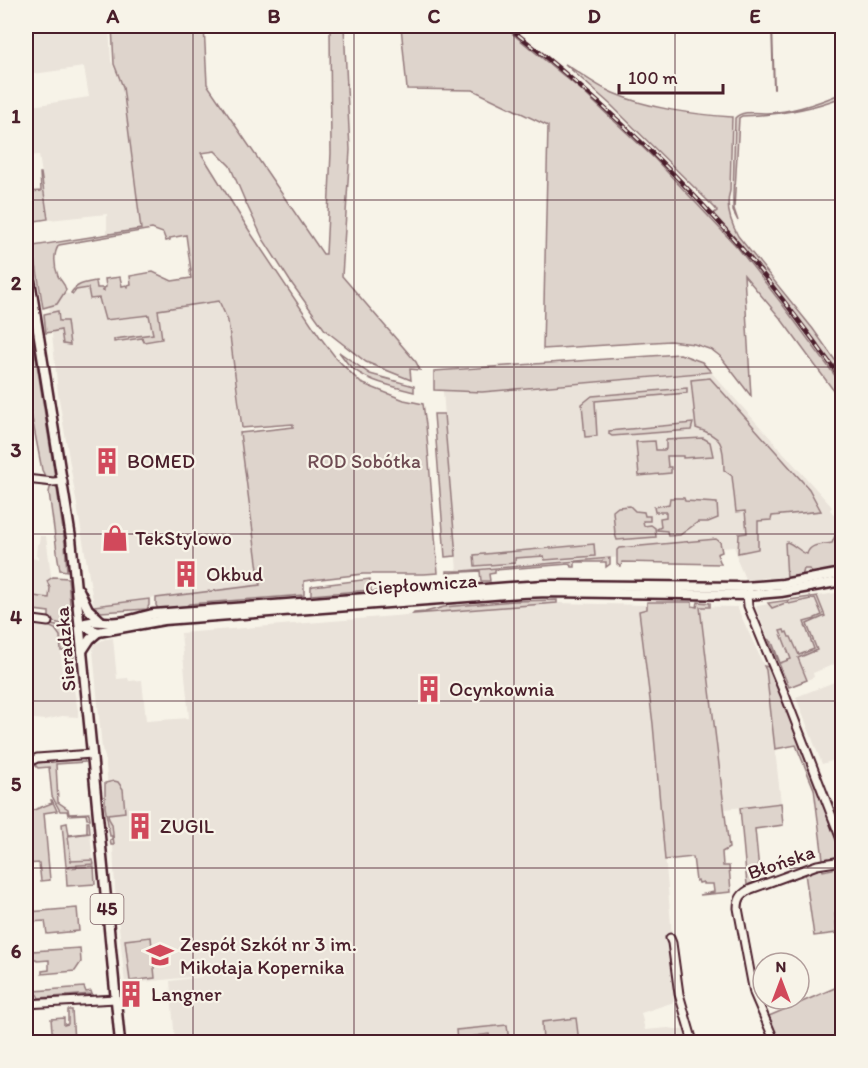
<svg xmlns="http://www.w3.org/2000/svg" width="868" height="1068" font-family="Itim,sans-serif">
	<style>
		.built { fill: #eae3da }
		.green { fill: #ded4cc; stroke: #947a7c; stroke-width: 1.5 }
		.lines { fill: none; stroke-linecap: round; stroke-linejoin: round }
		.stream { stroke: #8e7275; stroke-width: 2 }
		.minor-casing { stroke: #4a1f2b; stroke-width: 11 }
		.major-casing { stroke: #4a1f2b; stroke-width: 13 }
		.minor { stroke: #f7f3e8; stroke-width: 7 }
		.major { stroke: #f7f3e8; stroke-width: 8 }
		.rail-casing { stroke: #4a1f2b; stroke-width: 4.5 }
		.rail { stroke: #f7f3e8; stroke-width: 2; stroke-dasharray: 7; stroke-linecap: butt }
		.grid { fill: none; stroke: #4a1f2b; stroke-width: 1.5; stroke-opacity: 0.55 }
		.labels { text-anchor: middle; dominant-baseline: central; stroke-width: 4.5; stroke-linejoin: round; paint-order: stroke }
		.shield { fill: #f7f3e8; stroke: #7e5f64; stroke-width: 1.5 }
		.shield-label { font-size: 18px; font-weight: bold; fill: #4a1f2b }
		.poi-label { font-size: 20px; fill: #4a1f2b; stroke: #f7f3e8; text-anchor: start }
		.park-label { font-size: 20px; fill: #6f4c53; stroke: #f7f3e8 }
		.street-label { font-size: 20px; fill: #4a1f2b; stroke: #f7f3e8 }
		.neatline { fill: none; stroke: #4a1f2b; stroke-width: 2 }
		.grid-label { font-size: 20px; text-anchor: middle; font-weight: bold; fill: #4a1f2b }
	</style>
	<rect width="100%" height="100%" fill="#f7f3e8"/>
	<filter id="ink" filterUnits="userSpaceOnUse"><feTurbulence type="fractalNoise" baseFrequency=".0167" numOctaves="2"/><feDisplacementMap in="SourceGraphic" scale="12" xChannelSelector="R" yChannelSelector="G"/><feConvolveMatrix kernelMatrix="1 2 1 2 8 2 1 2 1" color-interpolation-filters="sRGB"/></filter>
	<g filter="url(#ink)">
		<g class="built">
			<polygon points="26,26 109,26 111,61 123,87 142,229 107,234 107,214 49,220 39,155 26,156 26,107 89,97 84,67 26,75"/>
			<polygon points="211,280 228,320 247,485 261,585 156,598 155,597 125,603 94,606 58,393 48,295 61,292 72,295 75,290 88,288 90,299"/>
			<polygon points="711,372 832,507 830,510 842,523 842,565 837,569 773,582 773,579 769,580 769,577 749,581 746,581 737,560 737,555 734,547 463,571 457,571 443,391 482,392"/>
			<polygon points="40,536 46,536 55,607 26,609 26,558 39,559 38,556 36,556 37,544 39,544"/>
			<polygon points="842,592 842,661 813,673 814,677 807,680 798,658 779,665 756,608 757,606"/>
			<polygon points="557,603 737,607 766,670 781,803 725,809 725,813 662,819 672,936 668,941 677,1001 641,1013 645,1030 668,1028 684,1030 686,1038 688,1038 690,1042 175,1042 170,981 201,977 198,953 200,976 125,984 115,888 112,824 110,819 107,777 105,757 102,749 93,650 95,644 105,639 113,638 117,679 128,678 129,681 142,680 146,721 189,718 181,633"/>
			<polygon points="26,622 39,624 57,630 60,636 62,673 71,675 78,710 78,717 62,716 45,720 26,718"/>
			<polygon points="842,679 842,777 835,760 822,764 796,697"/>
			<polygon points="90,833 93,860 71,861 68,836"/>
		</g>
		<g class="green">
			<path d="M112 26H204L207 84 323 254H326L331 153 330 26H344L350 150 342 276 416 362 420 370 410 369 411 380 366 362 325 330 290 281 263 239 245 201 230 166 215 151 201 153 252 235 320 337 336 358 361 383 404 400 423 404 426 425 438 573 424 574H363L304 581V595L189 604 186 606 158 609 156 605V598L260 585 240 433 293 427V424L242 428 228 321 219 301 158 310 162 339 144 342 142 338 114 342V339L153 334 149 315 105 320 99 298 90 299 88 288 76 290 73 294 71 293C77 283 86 283 96 281L97 288H102L103 291H104V288L106 287 105 279 120 277 122 286 126 285 127 287H128V285L131 284 130 276 153 272 172 281 191 278 190 271H191L186 235 170 238V240L166 241 163 233 152 229 59 245C53 253 54 266 58 276 61 282 65 283 66 290L57 304 43 308 33 246 141 229 123 87 114 64Z"/>
			<polygon points="401,26 503,26 580,89 655,159 738,248 782,304 842,385 842,402 781,319 744,275 751,396 721,357 712,350 694,344 670,341 543,349 548,126 473,90 407,89"/>
			<path d="M565 64C580 73 596 86 613 93 650 109 692 114 732 117L730 191C725 206 731 223 738 236L813 329 842 370V377L794 313 713 214 717 211 715 208 611 105Z"/>
			<path d="M842 93V97C809 110 778 115 742 116L739 118 734 209 738 221 733 211V196L735 118C742 110 757 113 767 113 792 112 819 103 842 93Z"/>
			<polygon points="40,173 41,173 48,219 29,222 26,203 26,178 28,180 29,192 41,191"/>
			<polygon points="26,296 55,477 54,478 45,476 42,470 26,387"/>
			<polygon points="58,311 59,321 67,321 70,345 63,344 61,330 46,333 44,314"/>
			<path d="M339 352 370 374 414 386V392C392 386 364 381 348 364 345 360 342 356 339 352Z"/>
			<polygon points="680,354 702,362 711,372 482,392 434,390 434,371"/>
			<path d="M710 378 809 489 821 511 772 516 771 520 758 521V549L738 553 739 534 747 533 745 511 736 512 732 476 724 470C723 443 723 437 696 428L691 380Z"/>
			<polygon points="687,388 687,393 595,401 597,436 585,437 582,404 592,396"/>
			<polygon points="434,414 444,414 456,556 445,557"/>
			<polygon points="693,423 691,430 612,436 609,434 609,431"/>
			<polygon points="703,438 710,442 713,456 683,458 683,456 667,456 668,467 671,467 671,473 639,476 636,442 655,441 656,450 664,450 666,449 666,440"/>
			<polygon points="52,486 55,487 57,489 65,544 67,571 60,570 58,559 49,492 50,488"/>
			<polygon points="670,498 684,498 685,501 717,503 718,518 708,522 698,522 680,535 668,536 667,531 657,530 657,529 661,527 660,518 666,517 666,512 655,512 654,507 669,504"/>
			<polygon points="630,506 635,511 644,512 645,516 650,516 650,521 643,521 644,526 651,525 655,528 656,537 617,540 615,534 613,511 618,507"/>
			<path d="M835 536H842V571L813 576 811 575 813 574 809 569H804L802 576H803L802 578 771 582 787 579 785 543 787 542C795 545 800 552 807 554 810 543 823 545 832 543Z"/>
			<polygon points="716,539 720,542 722,552 717,554 721,564 622,562 621,567 617,564 617,550 619,548"/>
			<polygon points="594,544 595,556 545,560 544,556 515,558 515,563 475,566 474,555"/>
			<polygon points="610,558 610,564 606,567 606,562 575,562 575,567 572,567 569,564 495,570 495,573 489,574 490,581 481,581 480,571 447,573 447,571 463,571"/>
			<polygon points="53,577 68,578 72,629 62,624 49,621 49,612 26,609 26,595 49,598 50,588 47,581"/>
			<polygon points="370,579 371,590 311,595 311,587 313,586"/>
			<polygon points="817,596 825,616 807,624 817,650 798,658 807,680 789,687 769,640 772,642 780,663 791,659 780,631 784,630 785,633 787,632 789,637 791,637 799,655 814,649 804,622 815,619 815,618 822,615 815,598 789,604 788,602 772,608 768,603"/>
			<polygon points="149,599 149,605 147,609 101,612 94,606"/>
			<polygon points="557,600 557,603 413,614 414,613 425,612 444,607 514,601"/>
			<polygon points="647,602 692,602 692,606 697,607 698,602 710,603 710,607 700,607 729,848 722,852 723,866 729,866 731,892 700,895 714,892 713,884 703,884 703,882 699,883 698,880 696,881 693,857 665,860 653,724 639,611 647,609"/>
			<polygon points="48,624 68,629 73,633 74,650 73,667 71,667 69,651 61,651 60,636 55,629 48,626"/>
			<path d="M764 666 769 667 785 704 841 846C840 859 834 858 823 859L814 789 796 745 775 749 766 670Z"/>
			<polygon points="84,759 85,762 56,764 58,802 68,809 69,814 89,813 90,819 87,819 86,814 68,815 67,811 60,811 52,796 49,767 38,768 35,765 36,763"/>
			<polygon points="114,781 118,782 123,789 125,812 108,814 109,819 112,824 114,845 111,845 110,840 112,839 112,836 110,836 105,807 105,783"/>
			<polygon points="51,800 52,800 57,811 44,813 50,880 41,881 39,863 26,864 26,813 52,803"/>
			<polygon points="781,803 783,825 755,829 760,880 747,885 740,808"/>
			<polygon points="87,822 89,822 90,833 68,836 71,861 93,860 94,864 66,866 62,824 67,823 69,835 87,833"/>
			<polygon points="840,865 842,867 842,913 835,914 837,933 814,936 805,873 822,868 823,871 833,869 833,866"/>
			<polygon points="94,866 95,884 67,886 66,868"/>
			<polygon points="77,908 79,931 47,934 45,921 30,922 29,912"/>
			<polygon points="151,937 155,978 130,981 125,940"/>
			<polygon points="80,948 81,962 75,971 42,974 42,971 49,970 49,960 37,961 36,959 33,959 32,951"/>
			<polygon points="842,985 842,1042 779,1042 757,990 769,1016"/>
			<polygon points="84,987 86,992 91,991 92,994 39,998 35,991"/>
			<polygon points="68,1010 72,1010 74,1042 53,1042 51,1019 64,1018 64,1025 68,1024"/>
			<polygon points="576,1018 579,1042 543,1042 542,1022"/>
			<polygon points="507,1025 509,1042 491,1042 489,1034 461,1038 462,1042 457,1042 456,1030"/>
		</g>
		<g class="lines">
			<g class="stream">
				<polyline points="772,26 774,89"/>
				<polyline points="838,1042 842,1039"/>
			</g>
			<defs>
				<g id="minor">
					<polyline points="26,479 53,482 63,481"/>
					<polyline points="749,592 747,595 748,606 785,695 842,842"/>
					<polyline points="26,619 48,622"/>
					<polyline points="26,764 37,758 92,754"/>
					<polyline points="670,938 672,943 679,994 693,1042"/>
					<polyline points="26,1004 116,999"/>
					<polyline points="26,1037 26,1042"/>
					<path d="M775 1042 754 993 738 908C738 898 742 893 751 889L817 865 842 861"/>
				</g>
				<g id="major">
					<polyline points="26,255 71,538 120,1042"/>
					<polyline points="79,590 88,609 101,621"/>
					<polyline points="80,625 98,632 164,620 521,593 549,592 747,595 781,592 842,581"/>
					<path d="M80 625C93 618 105 624 119 622 131 621 142 616 154 614L511 587 546 585 744 587 783 584 842 573"/>
					<polyline points="82,651 90,639 98,632"/>
				</g>
			</defs>
			<use href="#minor" class="minor-casing"/>
			<use href="#major" class="major-casing"/>
			<use href="#minor" class="minor"/>
			<use href="#major" class="major"/>
			<defs>
				<path id="rail" d="M507 26C585 87 658 154 724 228 767 276 805 328 842 380"/>
			</defs>
			<use href="#rail" class="rail-casing"/>
			<use href="#rail" class="rail"/>
		</g>
	</g>
	<path class="grid" d="M193 26V1042M354 26V1042M514 26V1042M675 26V1042M26 200H842M26 367H842M26 534H842M26 701H842M26 868H842"/>
	<defs>
		<symbol id="building-bare" viewBox="-9 -9 18 18"><path d="M-4-6H4V6H1V3H-1V6H-4ZM-2.5-4.3h1.7v1.8h-1.7ZM.8-4.3h1.7v1.8H.8ZM-2.5-1h1.7V.8h-1.7ZM.8-1h1.7V.8H.8Z" fill="#d1495b" stroke="#f7f3e8" stroke-width="2.5" paint-order="stroke"/></symbol>
		<symbol id="shop-bare" viewBox="-9 -9 18 18"><path d="M-5-2.5h2.3a2.7 3.5 0 0 1 5.4 0H5L5.5 6h-11ZM-1.5-2.5h3a1.5 2.3 0 0 0-3 0Z" fill="#d1495b" stroke="#f7f3e8" stroke-width="2.5" paint-order="stroke"/></symbol>
		<symbol id="school-bare" viewBox="-9 -9 18 18"><path d="M0-5L7-2L0 1L-7-2ZM-4 1L0 2.5L4 1V4Q0 6-4 4Z" fill="#d1495b" stroke="#f7f3e8" stroke-width="2.5" paint-order="stroke"/></symbol>
	</defs>
	<g fill-rule="evenodd">
		<use href="#building-bare" x="88" y="442" width="38" height="38"/>
		<use href="#shop-bare" x="96" y="519" width="38" height="38"/>
		<use href="#building-bare" x="167" y="555" width="38" height="38"/>
		<use href="#building-bare" x="410" y="670" width="38" height="38"/>
		<use href="#building-bare" x="121" y="807" width="38" height="38"/>
		<use href="#school-bare" x="141" y="936" width="38" height="38"/>
		<use href="#building-bare" x="112" y="975" width="38" height="38"/>
	</g>
	<g class="labels">
		<rect class="shield" x="90.5" y="894" width="33" height="30" rx="4.5"/>
		<g class="shield-label">
			<text x="107" y="909">45</text>
		</g>
		<g class="poi-label">
			<text x="127" y="461">BOMED</text>
			<text x="135" y="538">TekStylowo</text>
			<text x="206" y="574">Okbud</text>
			<text x="449" y="689">Ocynkownia</text>
			<text x="160" y="826">ZUGIL</text>
			<text x="180" y="944">Zespół Szkół nr 3 im.<tspan x="180" dy="23">Mikołaja Kopernika</tspan></text>
			<text x="151" y="994">Langner</text>
		</g>
		<g class="park-label">
			<text x="364" y="461">ROD Sobótka</text>
		</g>
		<g class="street-label">
			<text transform="translate(421 584) rotate(-4)">Ciepłownicza</text>
			<text transform="translate(65 649) rotate(-95)">Sieradzka</text>
			<text transform="translate(781 862) rotate(-19)">Błońska</text>
		</g>
	</g>
	<rect width="868" height="1068" fill="none" stroke="#f7f3e8" stroke-width="66"/>
	<g transform="translate(781 981)"><circle r="28" fill="#f7f3e8" stroke="#b29e9c" stroke-width="1.5"/>
	<path d="M0-4.5L10 22L0 15L-10 22Z" fill="#d1495b"/>
	<text y="-9" font-size="16" font-weight="bold" text-anchor="middle" fill="#4a1f2b">N</text>
	</g>
	<path d="M619 84v9h104v-9" fill="none" stroke="#4a1f2b" stroke-width="3"/>
	<text x="628" y="84" font-size="18" fill="#4a1f2b" stroke="#f7f3e8" stroke-width="4.5" paint-order="stroke">100 m</text>
	<rect x="33" y="33" width="802" height="1002" class="neatline"/>
	<g class="grid-label">
		<text x="113" y="23">A</text>
		<text x="274" y="23">B</text>
		<text x="434" y="23">C</text>
		<text x="594" y="23">D</text>
		<text x="755" y="23">E</text>
		<text x="16" y="123">1</text>
		<text x="16" y="290">2</text>
		<text x="16" y="457">3</text>
		<text x="16" y="624">4</text>
		<text x="16" y="791">5</text>
		<text x="16" y="958">6</text>
	</g>
</svg>
